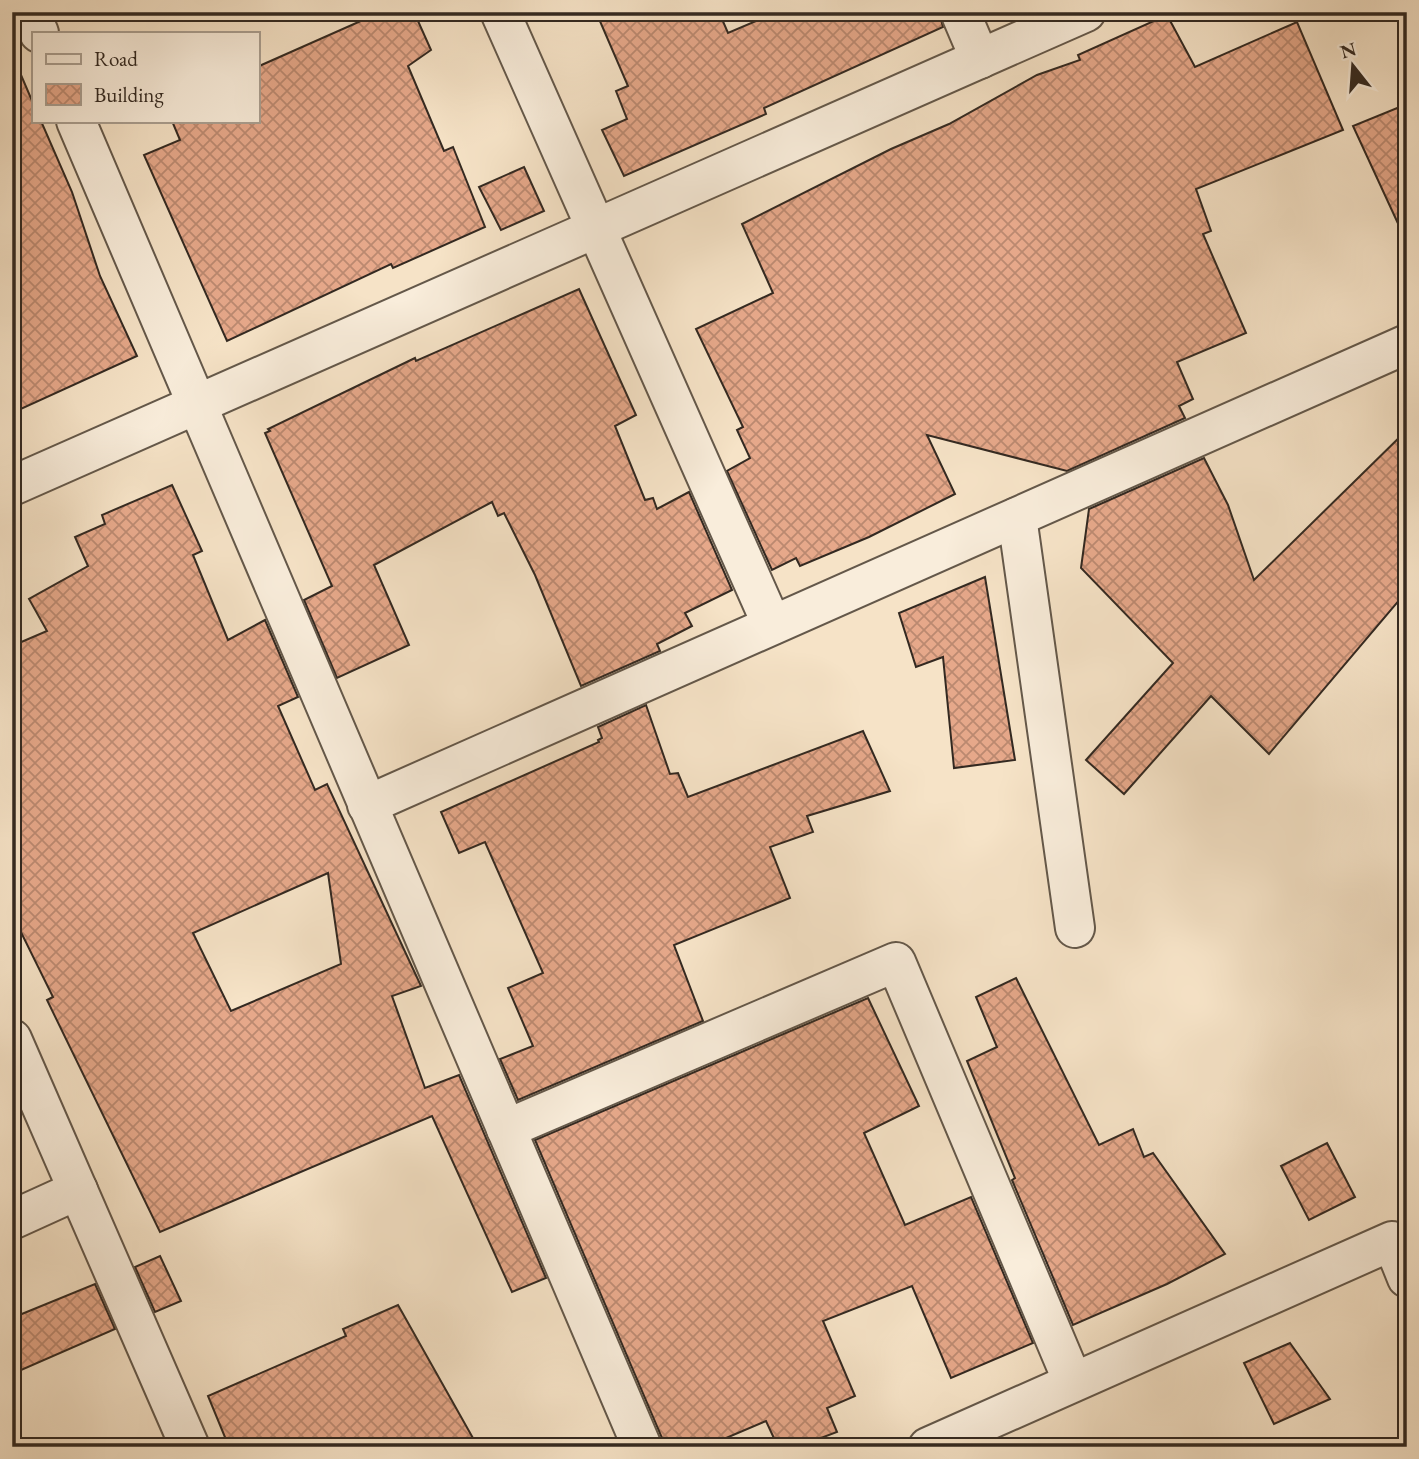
<svg xmlns="http://www.w3.org/2000/svg" width="1419" height="1459" font-family="'EB Garamond',serif">
	<style>
		.building { fill: url(#building-cross-hatch); stroke: #332921; stroke-width: 2; fill-rule: evenodd }
		.lines { fill: none; stroke-linecap: round; stroke-linejoin: round }
		.minor-casing { stroke: #64584a; stroke-width: 42 }
		.minor { stroke: #f9eddb; stroke-width: 38 }
	</style>
	<defs>
		<pattern id="building-cross-hatch" width="8" height="8" patternUnits="userSpaceOnUse" patternTransform="scale(1.75)"><rect width="8" height="8" fill="#e6a88a"/><path d="M0 0l8 8M0 8l8-8" fill="none" stroke="#bb8970"/></pattern>
	</defs>
	<rect width="100%" height="100%" fill="#f6e3c7"/>
	<filter id="stains"><feTurbulence type="fractalNoise" baseFrequency=".00286" numOctaves="4"/><feColorMatrix values="0 0 0 0 .2 0 0 0 0 .09 0 0 0 0 .02 0 0 0 .5 -.17"/></filter>
	<radialGradient id="worn" r=".72"><stop offset=".6" stop-color="#630" stop-opacity="0"/><stop offset="1" stop-color="#630" stop-opacity=".3"/></radialGradient>
	<g class="building">
		<polygon points="381,12 414,12 431,50 408,66 444,151 453,147 485,227 393,268 391,264 227,341 144,155 180,140 172,121 257,121 257,67"/>
		<polygon points="596,12 719,12 728,33 777,12 939,12 943,27 764,108 766,114 624,176 602,130 627,119 616,91 628,86"/>
		<polygon points="1167,15 1195,67 1297,22 1343,130 1196,189 1211,231 1203,234 1246,333 1177,362 1193,399 1179,406 1185,418 1067,471 927,435 955,494 869,537 800,566 796,558 772,570 727,471 750,458 737,430 743,427 696,329 773,293 742,224 891,149 949,124 1037,75 1080,60 1078,55"/>
		<polygon points="12,54 33,103 33,121 41,121 72,192 100,276 137,356 12,413"/>
		<polygon points="1407,104 1407,243 1353,126"/>
		<polygon points="524,167 544,211 501,230 479,187"/>
		<polygon points="579,289 636,415 615,426 645,500 653,498 657,509 689,492 732,590 685,613 692,626 657,644 660,651 581,686 535,575 504,513 498,516 492,502 374,565 409,645 337,678 304,600 332,586 265,433 270,431 268,429 415,358 416,361"/>
		<polygon points="1407,430 1407,591 1269,754 1211,696 1124,794 1086,760 1173,663 1081,568 1089,509 1204,458 1228,505 1254,580"/>
		<path d="M172 485 202 551 193 555 228 640 265 620 298 697 278 706 315 790 327 784 421 986 392 996 425 1088 459 1075 546 1278 512 1292 432 1116 160 1232 47 1000 53 997 12 914V646L47 631 29 599 88 566 75 537 105 524 102 515ZM328 873 341 964 231 1011 193 933Z"/>
		<polygon points="985,577 1015,760 954,768 943,657 916,667 899,613"/>
		<polygon points="646,705 670,774 678,773 688,797 863,731 890,791 807,816 813,832 770,847 790,898 674,945 703,1021 518,1100 500,1059 533,1046 508,988 543,973 485,842 459,853 441,812 599,742 598,740 602,738 598,727"/>
		<polygon points="1016,978 1099,1145 1133,1129 1144,1157 1153,1153 1225,1254 1167,1284 1073,1325 1012,1180 1015,1178 967,1061 997,1047 976,997"/>
		<polygon points="868,998 919,1106 864,1133 905,1225 971,1197 1033,1343 951,1378 912,1286 823,1321 855,1396 827,1408 837,1432 797,1447 778,1447 766,1421 705,1447 663,1447 662,1438 535,1140"/>
		<polygon points="1327,1143 1355,1197 1309,1220 1281,1166"/>
		<polygon points="160,1256 181,1301 155,1312 135,1267"/>
		<polygon points="95,1284 115,1329 12,1374 12,1318"/>
		<polygon points="398,1305 478,1447 229,1447 208,1396 346,1336 343,1329"/>
		<polygon points="1290,1343 1330,1399 1274,1424 1244,1363"/>
	</g>
	<g class="lines">
		<defs>
			<g id="minor">
				<polyline points="30,12 39,33"/>
				<polyline points="500,12 772,625"/>
				<polyline points="960,12 980,59"/>
				<polyline points="76,121 642,1447"/>
				<polyline points="12,486 1086,12"/>
				<polyline points="1017,517 1075,928"/>
				<polyline points="367,805 1407,344"/>
				<polyline points="12,1039 190,1447"/>
				<polyline points="506,1129 896,962 1073,1382"/>
				<polyline points="12,1220 78,1190"/>
				<polyline points="928,1447 1392,1241 1407,1278"/>
			</g>
		</defs>
		<use href="#minor" class="minor-casing"/>
		<use href="#minor" class="minor"/>
	</g>
	<rect width="1419" height="1459" fill="none" stroke="#f6e3c7" stroke-width="42"/>
	<rect x="14" y="14" width="1391" height="1431" fill="none" stroke="#332921" stroke-width="3.5"/>
	<rect x="21" y="21" width="1377" height="1417" fill="none" stroke="#332921" stroke-width="2"/>
	<rect x="32" y="32" width="228" height="91" fill="#f9eddb" stroke="#aa9f91" stroke-width="2"/>
	<rect x="46" y="54" width="35" height="10" fill="#f9eddb" stroke="#aa9f91" stroke-width="2"/>
	<text x="94" y="66" font-size="21" fill="#332921">Road</text>
	<rect x="46" y="84" width="35" height="21" fill="url(#building-cross-hatch)" stroke="#aa9f91" stroke-width="2"/>
	<text x="94" y="102" font-size="21" fill="#332921">Building</text>
	<g transform="translate(1353 66) rotate(343)" stroke="#f9eddb" stroke-width="5" paint-order="stroke">
	<path d="M0-5L12 26L0 18L-12 26Z" fill="#332921"/>
	<text y="-10" font-size="19" font-weight="bold" text-anchor="middle" fill="#332921">N</text>
	</g>
	<rect width="100%" height="100%" filter="url(#stains)"/>
	<rect width="100%" height="100%" fill="url(#worn)"/>
</svg>
